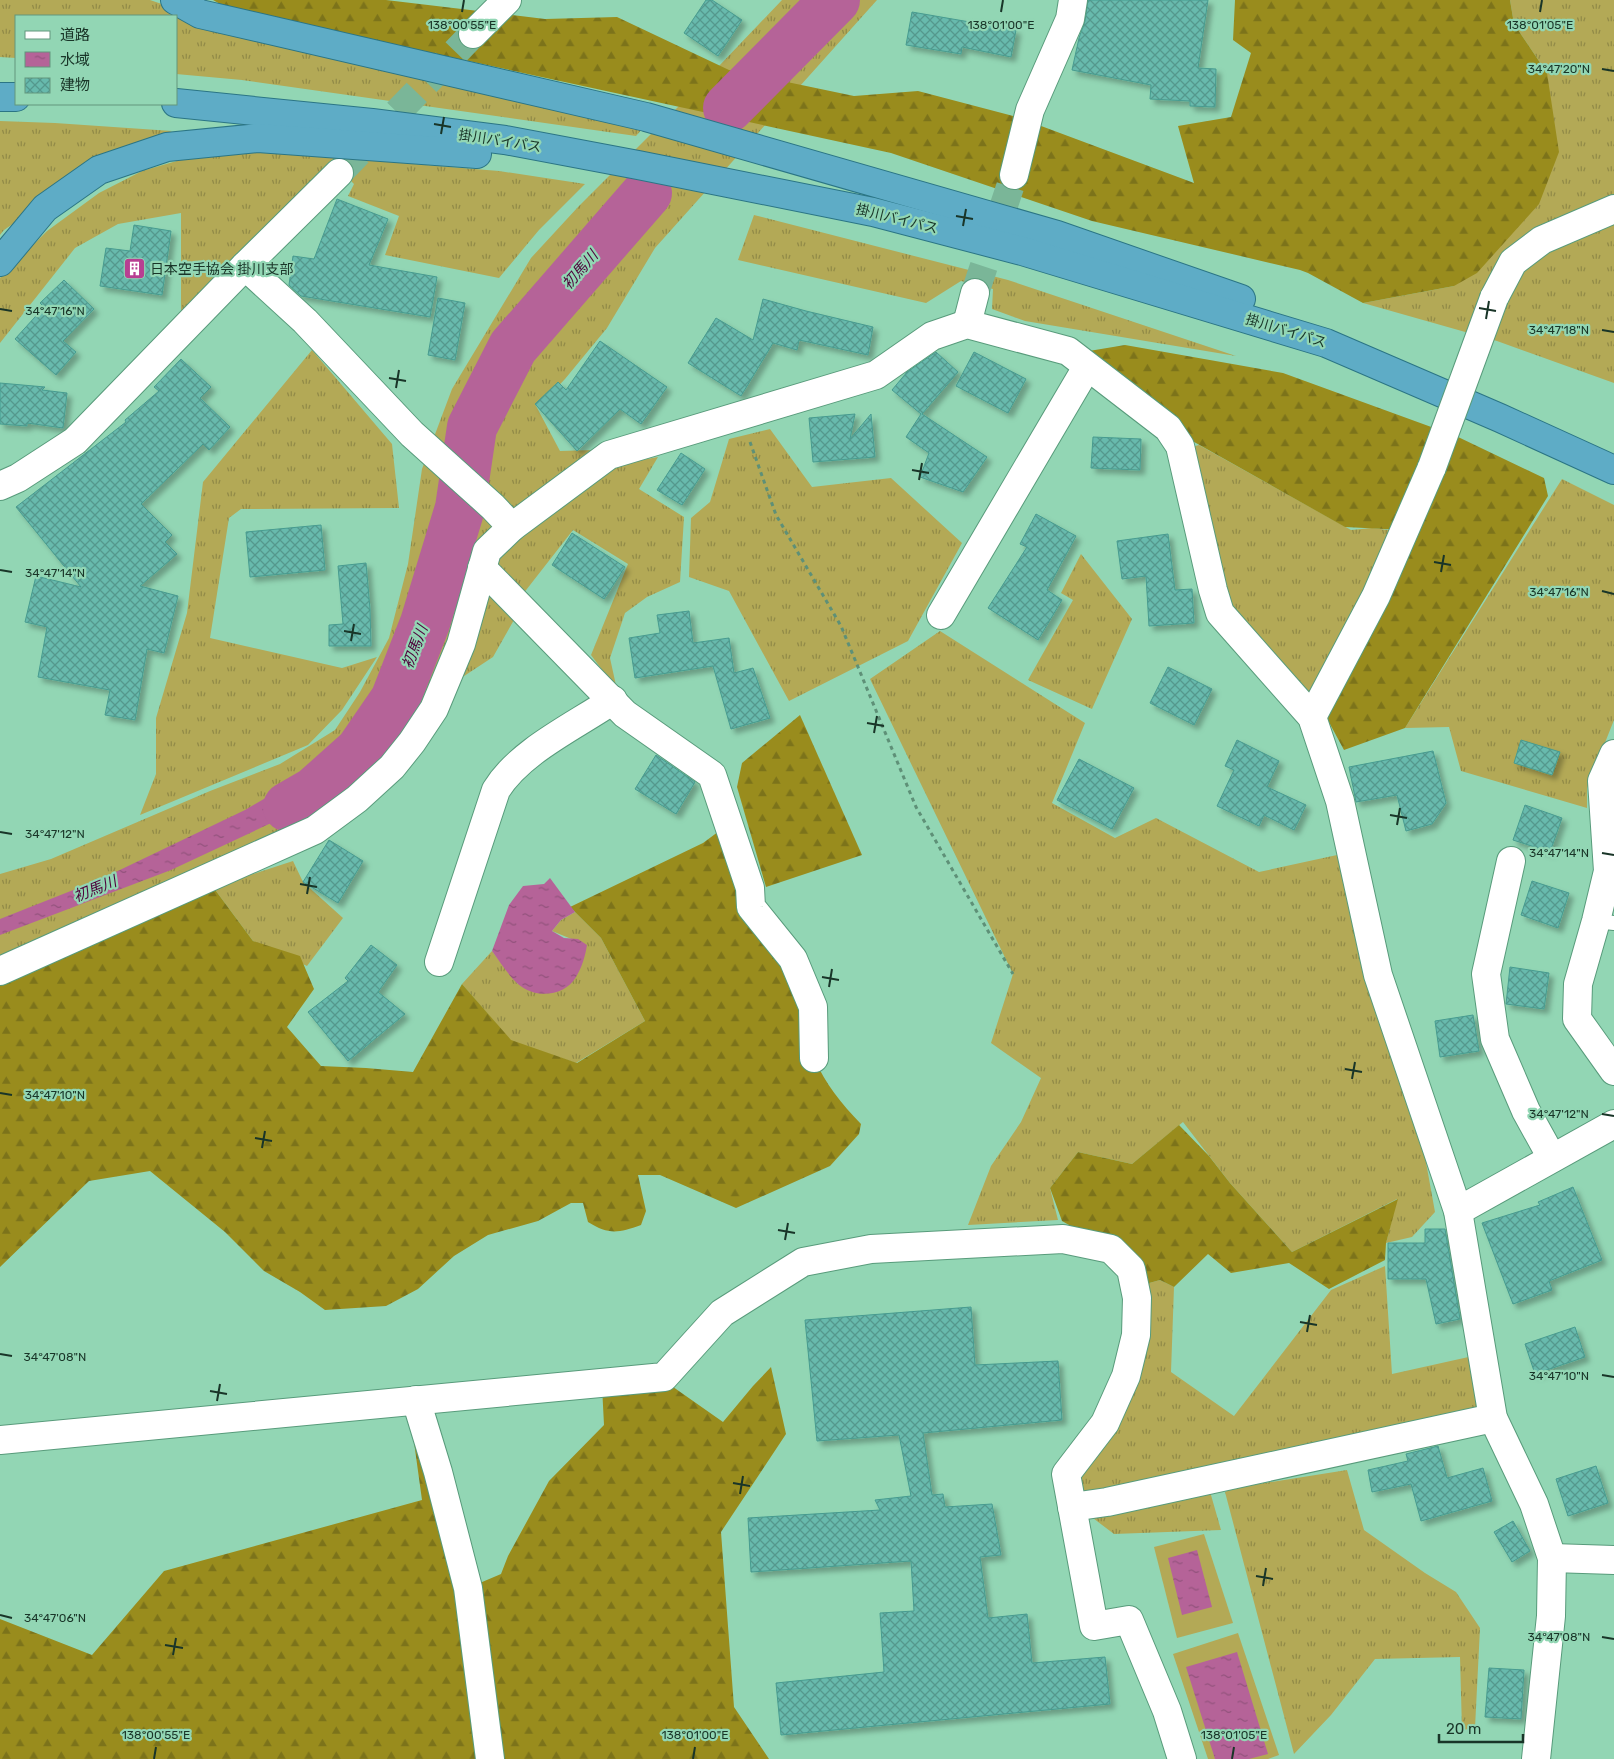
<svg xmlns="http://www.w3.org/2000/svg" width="1614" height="1759" font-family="Rubik,'Noto Sans JP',sans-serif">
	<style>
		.grass { fill: url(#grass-tufts) }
		.forest { fill: url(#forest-firs) }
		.pitch { fill: #b3a956 }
		.water { fill: url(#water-ripples) }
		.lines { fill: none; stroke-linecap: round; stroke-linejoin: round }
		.river { stroke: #b56398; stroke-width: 50 }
		.building { fill: url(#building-cross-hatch); stroke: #479b8f; filter: url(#shadow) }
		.minor-tunnel { stroke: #7ab698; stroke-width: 28; stroke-dasharray: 28 14; stroke-linecap: butt }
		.service-casing { stroke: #589b7b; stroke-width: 16 }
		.minor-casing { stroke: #589b7b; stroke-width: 30 }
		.trunk-casing { stroke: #2b7585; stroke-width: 30 }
		.path { stroke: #5e9077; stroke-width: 3; stroke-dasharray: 4 4; stroke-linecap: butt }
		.service { stroke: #fff; stroke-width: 14 }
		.minor { stroke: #fff; stroke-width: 28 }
		.trunk { stroke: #5eacc6; stroke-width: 28 }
		.minor-bridge-casing { stroke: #589b7b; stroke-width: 30; stroke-linecap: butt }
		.minor-bridge { stroke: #fff; stroke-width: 28 }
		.ticks { fill: none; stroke: #193528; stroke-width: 2 }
		.labels { text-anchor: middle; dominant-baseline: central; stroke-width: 4.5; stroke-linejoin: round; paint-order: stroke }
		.street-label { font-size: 14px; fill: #193528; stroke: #92d6b4 }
		.poi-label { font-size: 14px; fill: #193528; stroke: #92d6b4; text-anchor: start }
		.water-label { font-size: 15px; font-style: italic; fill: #4f003b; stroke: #92d6b4 }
		.ticks-label { font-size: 12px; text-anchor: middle; fill: #193528; stroke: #92d6b4; stroke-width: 4.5; stroke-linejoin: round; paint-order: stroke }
	</style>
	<defs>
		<pattern id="grass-tufts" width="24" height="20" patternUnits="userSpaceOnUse" patternTransform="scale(1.25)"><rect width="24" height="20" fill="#b3a956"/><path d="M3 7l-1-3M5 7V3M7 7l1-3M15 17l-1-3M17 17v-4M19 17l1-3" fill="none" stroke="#918a47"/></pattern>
		<pattern id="forest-firs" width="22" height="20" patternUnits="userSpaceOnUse" patternTransform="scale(1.25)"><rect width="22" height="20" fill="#998c1d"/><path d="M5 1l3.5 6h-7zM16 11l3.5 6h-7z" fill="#7c731a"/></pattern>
		<pattern id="water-ripples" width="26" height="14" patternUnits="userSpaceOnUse" patternTransform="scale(1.25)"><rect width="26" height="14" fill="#b56398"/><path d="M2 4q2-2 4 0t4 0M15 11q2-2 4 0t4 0" fill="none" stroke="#92527c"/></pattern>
		<pattern id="building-cross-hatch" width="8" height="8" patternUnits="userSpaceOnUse" patternTransform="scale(1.25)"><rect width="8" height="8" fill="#67baad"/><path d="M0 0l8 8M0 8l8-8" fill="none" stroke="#54988d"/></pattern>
		<filter id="shadow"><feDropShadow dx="4.5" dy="4.5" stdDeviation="2.5" flood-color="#0004"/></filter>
	</defs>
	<rect width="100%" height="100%" fill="#92d6b4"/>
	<g class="grass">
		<polygon points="0,0 150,0 285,46 644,127 636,136 242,80 176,74 176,16 16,16 16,58 0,57"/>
		<polygon points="782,0 877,0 655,248 607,328 565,379 542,403 535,404 560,451 629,449 614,465 658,457 639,489 684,517 680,582 647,597 625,613 610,658 617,690 591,655 628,564 573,530 516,603 519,611 493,657 452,684 365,780 322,814 0,965 0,874 51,859 210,791 280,764 335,730 360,692 389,638 408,564 422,469 452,389 531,258 578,207 719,66"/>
		<polygon points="1510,0 1614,0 1614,383 1497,341 1363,303 1454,286 1547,73 1514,24"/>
		<polygon points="0,121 55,123 172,131 121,150 4,230 0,235"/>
		<polygon points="231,152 293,154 499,171 585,184 539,230 499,278 385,255 399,216 348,196 354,184 337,167 181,324 181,213 118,224 75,248 0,343 0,278 47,231 99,193 142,171 187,158"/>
		<polygon points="754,215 1008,280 1236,356 1025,321 992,309 993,289 961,281 926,303 738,260"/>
		<polygon points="312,350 392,444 399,508 241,509 229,518 210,638 342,668 377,657 342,710 308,745 140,815 156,774 156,718 187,613 203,482"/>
		<polygon points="770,429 812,487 891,478 962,543 908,641 789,701 729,591 689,577 691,518 710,502 729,439"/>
		<polygon points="1199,445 1351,530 1372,528 1397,531 1313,702 1223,612 1184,449"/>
		<polygon points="1562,479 1614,505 1614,720 1587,788 1587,808 1461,771 1449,727 1405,728"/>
		<polygon points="1081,554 1132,619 1092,709 1028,680 1073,600 1061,593"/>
		<polygon points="940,631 1085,723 1052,803 1115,838 1156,818 1259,872 1337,855 1375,958 1408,1063 1435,1212 1412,1237 1386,1243 1397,1199 1292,1252 1230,1183 1183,1122 1132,1164 1078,1152 1050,1188 1058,1220 968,1225 991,1166 1021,1122 1041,1078 991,1043 1013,974 870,679"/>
		<polygon points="293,861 303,882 343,918 307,966 253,941 213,887"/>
		<polygon points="575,912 601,938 645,1021 576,1063 511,1041 462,984 492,951 518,984 586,945 552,931 561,920"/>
		<polygon points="1385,1266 1392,1374 1473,1356 1481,1390 1478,1414 1205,1474 1221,1530 1114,1534 1077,1506 1073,1465 1139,1362 1135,1287 1160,1280 1174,1287 1171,1372 1234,1416 1331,1290"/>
		<polygon points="1347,1470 1364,1530 1425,1573 1456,1592 1480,1628 1475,1728 1462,1730 1460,1657 1375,1659 1331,1715 1294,1754 1225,1492 1233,1488"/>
	</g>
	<g class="forest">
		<polygon points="213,0 386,0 545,19 617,17 729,70 854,96 918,91 1017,117 1194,183 1178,126 1231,117 1251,53 1233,40 1235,0 1510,0 1514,24 1547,73 1559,152 1539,204 1477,273 1454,286 1363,303 1308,273 1300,270 1092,221 891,153 229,9"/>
		<polygon points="1125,345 1283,373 1456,436 1544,478 1548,496 1405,728 1344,750 1324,713 1404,530 1345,527 1180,434 1089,351"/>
		<polygon points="800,715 862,855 766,887 737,787 742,763"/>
		<path d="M726 826 781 944 814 1058C826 1085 841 1103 861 1124L859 1134 830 1166 736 1208 660 1175H638L646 1211 641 1225C618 1233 609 1235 588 1222L583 1203H571L538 1221 488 1235 454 1256 418 1289 386 1306 325 1310 300 1292 264 1271 225 1232 150 1171 89 1181 0 1267V977L213 887 253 941 300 956 314 989 287 1027 321 1066 366 1068 413 1072 462 984 511 1040 577 1063 645 1021 601 938 570 907 703 843Z"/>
		<polygon points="1179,1125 1209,1156 1230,1183 1292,1252 1398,1199 1386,1243 1385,1260 1329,1289 1289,1263 1231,1273 1208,1254 1174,1287 1160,1280 1135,1287 1111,1249 1062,1221 1050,1188 1078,1152 1132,1164"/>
		<polygon points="771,1367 786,1434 721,1532 734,1707 769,1759 0,1759 0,1619 92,1655 164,1571 422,1500 409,1406 468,1588 501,1574 508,1556 549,1481 604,1425 602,1386 666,1382 723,1422 753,1386"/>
	</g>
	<g class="pitch">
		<polygon points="1204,1534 1233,1623 1177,1638 1154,1547"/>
		<polygon points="1238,1633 1279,1755 1268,1759 1208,1759 1173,1654"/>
	</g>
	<g class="water">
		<polygon points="332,759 356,773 299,810 171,870 0,935 0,919 101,879 245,810"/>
		<path d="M550 878 575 912 561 920 552 931 564 938 578 939 587 945C585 957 582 967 576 977 564 997 535 999 518 984 508 975 500 962 492 951L509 905 523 886 544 884Z"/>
		<polygon points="1197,1550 1212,1607 1182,1615 1168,1558"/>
		<polygon points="1237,1652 1268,1754 1249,1759 1215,1759 1186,1667"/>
	</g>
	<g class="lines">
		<g class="river">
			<polyline points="728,108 835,0"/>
			<polyline points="288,807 314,792 360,751 395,700 425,623 460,508 472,427 513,347 647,193"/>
		</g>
	</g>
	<g class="building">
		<polygon points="706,0 712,0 742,20 718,56 684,33"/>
		<polygon points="1088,0 1208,0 1198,68 1216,69 1215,107 1190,106 1190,101 1150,99 1151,85 1072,70 1079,38 1085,21"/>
		<polygon points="912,12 1016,30 1011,57 962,47 961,54 906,45"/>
		<polygon points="337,199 388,219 369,265 437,277 430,317 301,296 289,285 293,256 314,259"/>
		<polygon points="134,225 171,231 162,295 100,286 106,248 130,251"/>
		<polygon points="64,280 94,309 63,341 76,352 56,375 15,339 44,307 40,303"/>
		<polygon points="438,298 465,303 455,360 428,355"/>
		<polygon points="763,299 806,311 873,327 868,355 799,340 797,350 773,343 741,396 688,363 716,318 753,340"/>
		<polygon points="600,341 667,387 641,424 620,409 577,451 535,404 558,382 566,390"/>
		<polygon points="936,352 958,372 922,414 987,457 963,492 920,477 929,453 906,437 921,414 892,390 907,372"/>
		<polygon points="974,352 1026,379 1008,413 956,386"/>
		<polygon points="181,359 211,387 200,398 230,427 209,450 203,444 141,504 172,535 165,542 177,554 140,586 178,596 164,653 147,649 135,720 105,715 110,690 38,677 47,627 25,622 36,576 81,587 16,507 126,422 125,420 159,391 154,387"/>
		<polygon points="0,383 45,387 42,390 67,393 63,428 27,423 27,426 0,424"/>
		<polygon points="855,414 850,439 871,414 875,457 813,462 809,418"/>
		<polygon points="1093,437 1141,439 1140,470 1091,468"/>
		<polygon points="681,453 705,469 682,505 657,490"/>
		<polygon points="1036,514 1076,536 1047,590 1062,600 1038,640 988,608 1027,547 1020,544"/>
		<polygon points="321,525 325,570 250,577 246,532"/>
		<polygon points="572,533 625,567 604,599 552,565"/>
		<polygon points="1168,534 1175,590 1192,589 1194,623 1149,626 1146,576 1122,579 1117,541"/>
		<polygon points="366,563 370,609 371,646 329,646 329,625 343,624 338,566"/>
		<polygon points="689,611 693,643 729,638 734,673 753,668 770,718 731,729 713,666 635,678 629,638 660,633 657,615"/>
		<polygon points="1168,667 1212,689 1194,725 1150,703"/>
		<polygon points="1237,740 1279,761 1267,787 1306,805 1294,830 1264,815 1259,826 1217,806 1234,770 1225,766"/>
		<polygon points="1521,740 1560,752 1552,775 1514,763"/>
		<polygon points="1433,751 1446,803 1432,824 1406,831 1397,795 1356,802 1349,767"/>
		<polygon points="656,755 695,782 676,814 635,789"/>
		<polygon points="1079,759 1134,788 1112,829 1057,800"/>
		<polygon points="1525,805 1562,818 1550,852 1513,840"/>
		<polygon points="329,840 363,861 338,903 303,882"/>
		<polygon points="1532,881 1569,893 1558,928 1521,915"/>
		<polygon points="371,945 397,965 378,992 405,1014 348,1061 308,1012 348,981 345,978"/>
		<polygon points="1510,967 1549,973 1544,1009 1506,1004"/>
		<polygon points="1473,1015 1479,1051 1440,1057 1435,1021"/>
		<polygon points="1573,1187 1602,1260 1549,1281 1552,1290 1513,1304 1482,1223 1540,1205 1538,1202"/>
		<polygon points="1425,1229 1445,1229 1460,1319 1436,1324 1426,1279 1388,1279 1388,1243 1425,1243"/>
		<polygon points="971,1307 975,1365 1058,1361 1062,1420 923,1433 932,1495 943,1494 945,1507 992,1504 1001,1555 980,1557 988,1618 1027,1614 1032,1663 1105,1657 1110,1704 781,1735 776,1683 884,1672 880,1613 914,1611 911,1561 751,1572 748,1518 880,1510 875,1500 911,1496 899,1435 817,1441 805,1320"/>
		<polygon points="1575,1327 1585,1357 1535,1374 1525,1344"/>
		<polygon points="1438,1446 1447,1478 1483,1468 1492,1501 1421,1521 1411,1484 1372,1492 1368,1470 1408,1461 1406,1454"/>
		<polygon points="1596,1466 1608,1503 1568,1516 1556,1479"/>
		<polygon points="1513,1521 1530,1551 1512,1562 1494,1532"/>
		<polygon points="1489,1668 1524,1670 1521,1719 1485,1717"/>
	</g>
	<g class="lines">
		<g class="minor-tunnel">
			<polyline points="339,173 473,34"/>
			<polyline points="975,293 1014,175"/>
		</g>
		<defs>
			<polyline id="service" points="1596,921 1614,923"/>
			<g id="minor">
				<polyline points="473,34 507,0"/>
				<polyline points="1014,175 1030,110 1070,19 1073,0"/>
				<polyline points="245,266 305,321 412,434 493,507 512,527 609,455 876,375 932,336 967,324 1068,351 1168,428 1180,446 1213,590 1220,613 1312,717 1340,801 1378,975 1458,1211 1493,1418 1534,1504 1552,1558 1551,1616 1536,1759"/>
				<polyline points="1494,298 1513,262 1542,240 1614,209"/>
				<polyline points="967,324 975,293"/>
				<polyline points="0,486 18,478 75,441 245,266 339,173"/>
				<polyline points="482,568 625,714 712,775 750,888 751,907 793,959 813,1007 814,1058"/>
				<polyline points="941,615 1087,367"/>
				<polyline points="1312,717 1376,596 1432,467"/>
				<polyline points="1614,754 1602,781 1608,871 1596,921 1578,984 1577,1019 1614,1071"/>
				<polyline points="1511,861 1486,974 1495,1039 1526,1111 1552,1158"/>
				<path d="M439 962 496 790C520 751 575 726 613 700"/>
				<polyline points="0,971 315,830 357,799 392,767 412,742 434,709 461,644 487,551 512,527"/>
				<polyline points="1458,1211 1614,1124"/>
				<polyline points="416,1400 438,1472 468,1588 490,1759"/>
				<polyline points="0,1440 664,1377 722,1313 803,1262 871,1249 1063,1239 1111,1249 1131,1269 1137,1298 1136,1335 1126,1376 1105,1423 1066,1474 1094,1626 1129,1620 1167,1711 1182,1759"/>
				<polyline points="1072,1507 1107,1502 1493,1418"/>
				<polyline points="1552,1558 1614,1560"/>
			</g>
			<g id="trunk">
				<polyline points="175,0 200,14 646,117 1057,235 1241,299"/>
				<polyline points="0,97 16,97"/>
				<polyline points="176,103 372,123 505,140 638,165 873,212 1022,251 1326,343 1500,418 1614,470"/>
				<polyline points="0,262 45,208 99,170 167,147 258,138 477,154"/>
			</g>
		</defs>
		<use href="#service" class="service-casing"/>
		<use href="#minor" class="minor-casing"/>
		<use href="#trunk" class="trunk-casing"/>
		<polyline class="path" points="750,442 776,515 841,626 916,807 1013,974"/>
		<use href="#service" class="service"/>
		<use href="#minor" class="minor"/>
		<use href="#trunk" class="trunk"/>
		<defs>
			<polyline id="minor-bridge" points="1432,467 1494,298"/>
		</defs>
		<use href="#minor-bridge" class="minor-bridge-casing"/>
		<use href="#minor-bridge" class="minor-bridge"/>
	</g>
	<path class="ticks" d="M462 12 464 0M1001 12 1003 0M1540 12 1542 0M1602 69 1614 71M434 124 451 127M441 134 444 117M956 216 973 219M963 226 966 209M1479 308 1496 311M0 309 12 311M1486 319 1489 301M1602 330 1614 332M389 378 406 381M396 388 399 370M912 470 929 473M919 480 922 463M1434 562 1451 565M0 570 12 572M1441 572 1444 555M1602 591 1614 594M344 631 361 634M351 641 354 624M867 723 884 726M874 733 877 716M1390 815 1407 818M1397 825 1400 808M0 832 12 834M1602 853 1614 855M300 884 317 887M307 894 310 877M822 977 839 980M829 987 832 969M1345 1069 1362 1072M1352 1079 1355 1062M0 1093 12 1095M1602 1114 1614 1116M255 1138 272 1141M262 1148 265 1131M778 1230 795 1233M785 1240 788 1223M1300 1322 1317 1325M1307 1332 1310 1315M0 1354 12 1356M1602 1375 1614 1377M210 1391 227 1394M217 1401 220 1384M733 1483 750 1486M740 1494 743 1476M1256 1576 1273 1579M1263 1586 1266 1568M0 1615 12 1618M1602 1637 1614 1639M165 1645 183 1648M173 1655 176 1638M154 1759 156 1747M693 1759 695 1747M1232 1759 1234 1747"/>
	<defs>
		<symbol id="building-square" viewBox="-11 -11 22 22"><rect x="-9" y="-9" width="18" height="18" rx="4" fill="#b83f92" stroke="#92d6b4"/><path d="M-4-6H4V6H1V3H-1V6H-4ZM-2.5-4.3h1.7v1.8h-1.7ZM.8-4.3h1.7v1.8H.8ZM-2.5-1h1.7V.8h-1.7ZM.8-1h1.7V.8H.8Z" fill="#fff"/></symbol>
	</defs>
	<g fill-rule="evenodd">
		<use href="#building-square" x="122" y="256" width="25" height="25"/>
	</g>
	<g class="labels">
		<g class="street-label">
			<text transform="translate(500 141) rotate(9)">掛川バイパス</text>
			<text transform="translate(897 219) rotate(14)">掛川バイパス</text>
			<text transform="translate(1286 331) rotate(17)">掛川バイパス</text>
		</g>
		<g class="poi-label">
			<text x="150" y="269">日本空手協会 掛川支部</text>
		</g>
		<g class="water-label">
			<text transform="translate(580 270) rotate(-49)">初馬川</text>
			<text transform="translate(415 647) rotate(-69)">初馬川</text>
			<text transform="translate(95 889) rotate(-22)">初馬川</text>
		</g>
	</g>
	<g class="ticks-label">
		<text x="462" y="29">138°00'55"E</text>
		<text x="1001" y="29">138°01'00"E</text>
		<text x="1540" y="29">138°01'05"E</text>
		<text x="1559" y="73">34°47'20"N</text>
		<text x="55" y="315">34°47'16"N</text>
		<text x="1559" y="334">34°47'18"N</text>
		<text x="55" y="577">34°47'14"N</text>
		<text x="1559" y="596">34°47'16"N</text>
		<text x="55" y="838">34°47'12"N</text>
		<text x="1559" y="857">34°47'14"N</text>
		<text x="55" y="1099">34°47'10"N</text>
		<text x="1559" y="1118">34°47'12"N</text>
		<text x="55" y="1361">34°47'08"N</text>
		<text x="1559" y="1380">34°47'10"N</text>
		<text x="55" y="1622">34°47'06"N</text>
		<text x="1559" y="1641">34°47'08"N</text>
		<text x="156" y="1739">138°00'55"E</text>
		<text x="695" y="1739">138°01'00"E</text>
		<text x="1234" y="1739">138°01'05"E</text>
	</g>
	<rect x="15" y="15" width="162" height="90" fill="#92d6b4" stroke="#62967c"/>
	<rect x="25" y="31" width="25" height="8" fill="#ffffff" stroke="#62967c"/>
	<text x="60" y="40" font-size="15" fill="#193528">道路</text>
	<rect x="25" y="52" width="25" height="15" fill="url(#water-ripples)" stroke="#62967c"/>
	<text x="60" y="65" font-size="15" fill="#193528">水域</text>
	<rect x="25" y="78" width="25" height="15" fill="url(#building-cross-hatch)" stroke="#62967c"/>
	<text x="60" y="90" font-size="15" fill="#193528">建物</text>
	<path d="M1439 1734v8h84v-8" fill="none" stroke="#193528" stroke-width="2.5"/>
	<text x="1446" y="1734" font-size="15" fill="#193528" stroke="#92d6b4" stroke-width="4" paint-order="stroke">20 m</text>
</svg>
